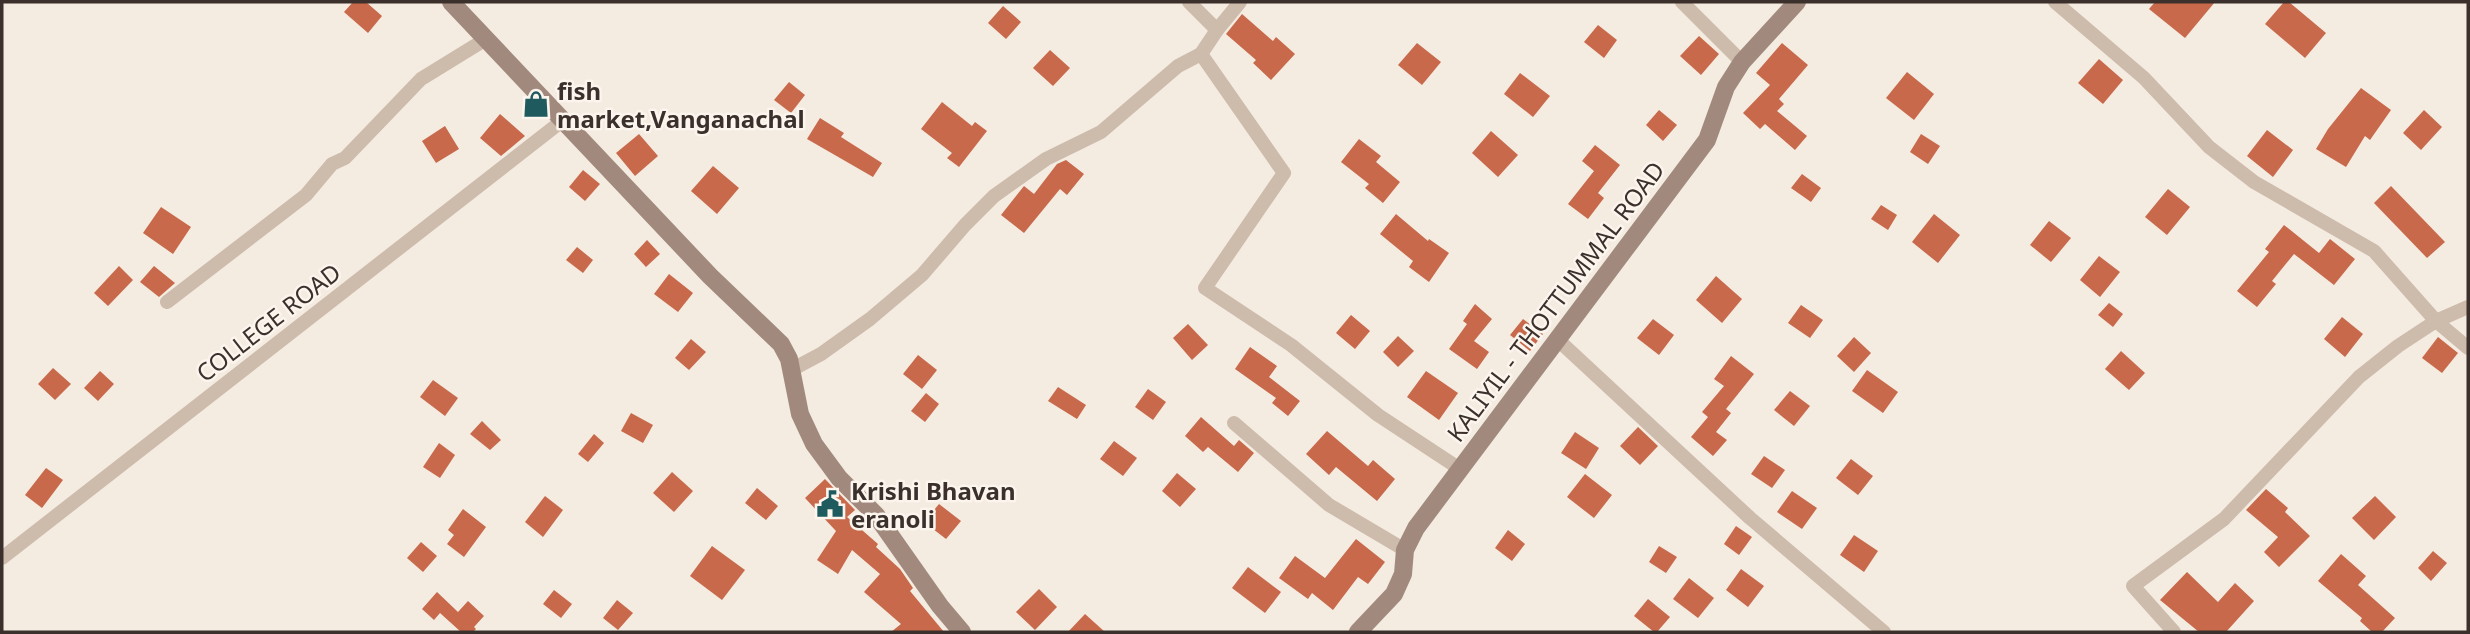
<svg xmlns="http://www.w3.org/2000/svg" width="2470" height="634" font-family="'Noto Sans',sans-serif">
	<style>
		.building { fill: #c8694b }
		.lines { fill: none; stroke-linecap: round; stroke-linejoin: round }
		.street { stroke: #cdbbac; stroke-width: 14 }
		.secondary { stroke: #a18a7d; stroke-width: 18 }
		.labels { text-anchor: middle; dominant-baseline: central; stroke-width: 5; stroke-linejoin: round; paint-order: stroke }
		.poi-label { font-size: 24px; font-weight: bold; fill: #3b302b; stroke: #fbf5ee; text-anchor: start }
		.street-label { font-size: 24px; fill: #3b302b; stroke: #fbf5ee }
	</style>
	<rect width="100%" height="100%" fill="#f4ebe1"/>
	<g class="building">
		<polygon points="353,2 366,2 382,16 368,33 344,12"/>
		<polygon points="2155,2 2215,2 2185,38 2149,9"/>
		<polygon points="2284,2 2289,2 2326,33 2305,58 2265,24"/>
		<polygon points="1003,6 1021,22 1006,39 988,23"/>
		<polygon points="1242,14 1273,41 1276,37 1295,54 1271,80 1253,63 1256,60 1226,34"/>
		<polygon points="1598,25 1617,40 1604,58 1584,42"/>
		<polygon points="1699,36 1719,54 1701,75 1680,56"/>
		<polygon points="1417,43 1441,62 1422,85 1398,65"/>
		<polygon points="1782,43 1808,65 1779,99 1784,104 1777,111 1807,136 1795,150 1765,124 1760,129 1743,113 1770,85 1756,73"/>
		<polygon points="1050,50 1070,68 1053,86 1033,68"/>
		<polygon points="2099,59 2123,80 2103,104 2078,83"/>
		<polygon points="1907,72 1934,94 1914,120 1886,98"/>
		<polygon points="1520,73 1550,96 1533,117 1504,94"/>
		<polygon points="789,82 805,95 791,113 774,100"/>
		<polygon points="2361,88 2391,110 2370,140 2365,136 2346,167 2316,149 2328,129"/>
		<polygon points="942,102 972,126 975,122 987,131 959,167 947,158 952,153 921,129"/>
		<polygon points="1659,110 1677,125 1663,141 1646,125"/>
		<polygon points="2424,110 2442,127 2421,150 2403,133"/>
		<polygon points="500,114 525,136 501,156 480,138"/>
		<polygon points="820,118 844,133 841,137 882,163 873,177 807,139"/>
		<polygon points="445,126 459,149 436,163 422,141"/>
		<polygon points="2267,130 2293,150 2273,177 2247,156"/>
		<polygon points="1491,131 1518,155 1498,177 1472,153"/>
		<polygon points="639,134 658,156 635,176 616,153"/>
		<polygon points="1921,134 1940,146 1928,164 1910,152"/>
		<polygon points="1359,139 1381,156 1376,162 1400,182 1383,203 1365,188 1369,184 1341,162"/>
		<polygon points="1595,145 1620,165 1598,193 1604,198 1588,219 1568,204 1594,171 1582,161"/>
		<polygon points="1066,160 1084,174 1067,195 1060,189 1024,233 1001,215 1024,186 1034,194 1057,164"/>
		<polygon points="713,166 739,188 717,214 691,191"/>
		<polygon points="583,170 600,184 585,201 569,187"/>
		<polygon points="1802,174 1821,188 1811,202 1791,188"/>
		<polygon points="2391,186 2445,242 2427,258 2374,203"/>
		<polygon points="2168,189 2190,207 2167,235 2145,217"/>
		<polygon points="1881,205 1897,215 1888,230 1871,219"/>
		<polygon points="161,207 191,227 173,254 143,233"/>
		<polygon points="1396,214 1428,241 1429,239 1449,253 1429,282 1409,267 1413,261 1380,234"/>
		<polygon points="1934,214 1960,235 1938,263 1912,242"/>
		<polygon points="2049,221 2071,238 2051,262 2030,245"/>
		<polygon points="2284,225 2319,253 2330,239 2355,259 2334,285 2294,254 2272,281 2276,284 2257,307 2237,291 2269,252 2265,249"/>
		<polygon points="647,240 660,254 646,267 634,254"/>
		<polygon points="577,247 593,260 583,273 566,260"/>
		<polygon points="2099,256 2120,272 2100,297 2080,280"/>
		<polygon points="119,266 133,280 108,306 94,293"/>
		<polygon points="154,266 175,283 159,297 140,282"/>
		<polygon points="669,274 693,293 678,312 654,294"/>
		<polygon points="1716,276 1742,299 1722,323 1696,300"/>
		<polygon points="2109,303 2123,314 2113,327 2098,315"/>
		<polygon points="1475,304 1492,319 1474,341 1489,352 1477,369 1449,349 1467,324 1463,321"/>
		<polygon points="1801,305 1823,320 1810,338 1788,323"/>
		<polygon points="1351,315 1370,331 1355,349 1336,333"/>
		<polygon points="2342,317 2363,334 2345,357 2324,339"/>
		<polygon points="1523,319 1543,334 1530,351 1510,335"/>
		<polygon points="1653,319 1674,335 1659,355 1637,338"/>
		<polygon points="1188,324 1208,345 1192,360 1173,338"/>
		<polygon points="1398,336 1414,351 1398,367 1383,352"/>
		<polygon points="1854,337 1871,353 1854,372 1837,356"/>
		<polygon points="2438,337 2458,353 2442,373 2422,358"/>
		<polygon points="691,339 706,352 689,370 675,358"/>
		<polygon points="1250,347 1277,366 1269,377 1300,401 1288,416 1272,403 1276,398 1235,369"/>
		<polygon points="2121,351 2145,373 2129,390 2105,369"/>
		<polygon points="918,355 937,370 922,389 903,374"/>
		<polygon points="1731,356 1754,374 1726,409 1731,413 1716,432 1727,440 1713,456 1691,437 1708,417 1702,412 1724,386 1714,379"/>
		<polygon points="53,368 71,384 55,400 38,384"/>
		<polygon points="1867,370 1898,392 1883,413 1852,391"/>
		<polygon points="100,371 114,384 98,401 84,388"/>
		<polygon points="1426,371 1458,393 1439,420 1407,397"/>
		<polygon points="433,380 458,398 445,416 420,397"/>
		<polygon points="1058,387 1086,405 1077,419 1048,401"/>
		<polygon points="1148,389 1166,402 1153,420 1135,407"/>
		<polygon points="1790,391 1810,406 1794,426 1774,410"/>
		<polygon points="926,393 939,404 925,422 911,411"/>
		<polygon points="631,413 653,425 643,443 621,431"/>
		<polygon points="1201,417 1234,446 1239,440 1254,453 1238,472 1208,447 1203,452 1185,436"/>
		<polygon points="482,421 501,440 490,450 470,434"/>
		<polygon points="1638,427 1658,446 1640,465 1620,446"/>
		<polygon points="1327,431 1368,466 1373,460 1395,479 1377,501 1336,467 1329,475 1306,454"/>
		<polygon points="1575,432 1599,448 1586,469 1561,453"/>
		<polygon points="594,434 604,443 588,462 578,454"/>
		<polygon points="1114,441 1137,458 1123,476 1100,459"/>
		<polygon points="439,443 455,455 440,478 423,467"/>
		<polygon points="1764,456 1785,470 1772,488 1751,474"/>
		<polygon points="1851,459 1873,476 1858,495 1836,478"/>
		<polygon points="46,468 63,480 42,508 25,495"/>
		<polygon points="672,472 693,491 674,512 653,493"/>
		<polygon points="1177,473 1196,489 1180,507 1162,491"/>
		<polygon points="1585,474 1612,495 1594,518 1567,497"/>
		<polygon points="825,479 855,510 847,517 878,544 876,547 900,569 913,588 910,591 944,632 891,632 901,624 864,592 880,574 852,550 838,574 817,560 836,531 805,498"/>
		<polygon points="757,488 778,506 766,520 745,503"/>
		<polygon points="2266,489 2288,508 2285,512 2310,536 2279,567 2264,552 2278,537 2246,510"/>
		<polygon points="1792,491 1817,508 1802,529 1777,512"/>
		<polygon points="545,496 563,510 543,537 525,522"/>
		<polygon points="2375,496 2396,517 2374,540 2352,518"/>
		<polygon points="939,504 961,521 946,539 924,522"/>
		<polygon points="463,509 486,527 464,557 447,544 454,535 448,530"/>
		<polygon points="1736,526 1752,537 1739,555 1724,544"/>
		<polygon points="1508,530 1525,544 1512,561 1495,548"/>
		<polygon points="1854,535 1878,551 1864,572 1840,555"/>
		<polygon points="1356,539 1385,562 1368,584 1358,577 1333,610 1312,593 1308,599 1279,578 1295,556 1325,578"/>
		<polygon points="421,542 437,556 423,572 407,558"/>
		<polygon points="712,546 745,570 722,600 690,576"/>
		<polygon points="1659,546 1677,557 1666,573 1649,562"/>
		<polygon points="2433,551 2447,563 2431,581 2418,568"/>
		<polygon points="2341,554 2366,576 2358,585 2395,618 2382,632 2372,632 2360,621 2362,618 2318,581"/>
		<polygon points="1248,567 1281,592 1265,613 1232,588"/>
		<polygon points="1741,569 1764,586 1748,607 1726,590"/>
		<polygon points="2187,572 2218,602 2235,583 2254,601 2226,632 2199,632 2160,600"/>
		<polygon points="1689,578 1714,598 1698,618 1673,599"/>
		<polygon points="1039,589 1057,607 1035,630 1016,612"/>
		<polygon points="554,590 572,604 561,618 543,604"/>
		<polygon points="437,592 458,612 468,601 484,616 474,627 476,629 473,632 461,632 440,613 434,620 422,609"/>
		<polygon points="1648,599 1670,617 1657,632 1654,632 1634,616"/>
		<polygon points="617,600 633,613 618,630 603,618"/>
		<polygon points="1085,614 1105,632 1068,632"/>
	</g>
	<g class="lines">
		<g class="street">
			<polyline points="1189,2 1217,30 1201,54 1284,173 1205,288 1291,345 1378,415 1460,469"/>
			<polyline points="1682,2 1742,62"/>
			<polyline points="2055,2 2144,78 2209,147 2254,182 2374,251 2436,321 2468,348"/>
			<polyline points="1217,30 1240,2"/>
			<polyline points="167,302 306,195 332,164 345,158 421,79 486,39"/>
			<polyline points="1557,339 1750,518 1884,632"/>
			<polyline points="791,370 821,354 870,319 922,275 965,225 994,196 1046,159 1101,132 1178,66 1201,54"/>
			<polyline points="1234,423 1329,505 1405,550"/>
			<polyline points="2,558 562,121"/>
			<polyline points="2174,632 2133,586 2224,519 2359,377 2398,346 2436,321 2468,307"/>
		</g>
		<g class="secondary">
			<polyline points="451,2 710,276 781,344 789,359 800,414 814,444 839,478 876,515 940,606 962,632"/>
			<polyline points="1358,632 1394,594 1403,574 1405,550 1416,528 1707,140 1726,87 1742,62 1797,2"/>
		</g>
	</g>
	<defs>
		<symbol id="shop-bare" viewBox="-9 -9 18 18"><path d="M-5-2.5h2.3a2.7 3.5 0 0 1 5.4 0H5L5.5 6h-11ZM-1.5-2.5h3a1.5 2.3 0 0 0-3 0Z" fill="#1f5a5e" stroke="#fbf5ee" stroke-width="2.5" paint-order="stroke"/></symbol>
		<symbol id="civic-bare" viewBox="-9 -9 18 18"><path d="M-.6-6.5H3V-4.5H.6V-3L4-1V1h2V6H-6V1h2V-1L-.6-3ZM-1.2 2.5V6h2.4V2.5Z" fill="#1f5a5e" stroke="#fbf5ee" stroke-width="2.5" paint-order="stroke"/></symbol>
	</defs>
	<g fill-rule="evenodd">
		<use href="#shop-bare" x="517" y="85" width="38" height="38"/>
		<use href="#civic-bare" x="811" y="485" width="38" height="38"/>
	</g>
	<g class="labels">
		<g class="poi-label">
			<text x="557" y="90">fish<tspan x="557" dy="28">market,Vanganachal</tspan></text>
			<text x="851" y="490">Krishi Bhavan<tspan x="851" dy="28">eranoli</tspan></text>
		</g>
		<g class="street-label">
			<text transform="translate(1555 301) rotate(-53)">KALIYIL - THOTTUMMAL ROAD</text>
			<text transform="translate(268 322) rotate(-38)">COLLEGE ROAD</text>
		</g>
	</g>
	<rect width="2470" height="634" fill="none" stroke="#3b302b" stroke-width="7"/>
</svg>
